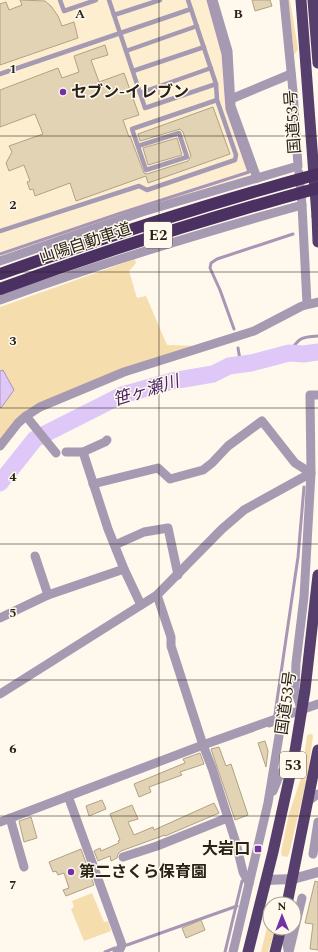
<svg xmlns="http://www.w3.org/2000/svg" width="318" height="952" font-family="Spectral,'Noto Sans JP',serif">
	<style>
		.built { fill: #feeed0 }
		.green { fill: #f5ddae }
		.water { fill: #dfc8f8; stroke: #a896b4 }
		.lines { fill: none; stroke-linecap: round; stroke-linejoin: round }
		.stream { stroke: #a896b4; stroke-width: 3 }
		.river { stroke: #dfc8f8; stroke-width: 17 }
		.building { fill: #e3d3b5; stroke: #b1a285 }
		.service { stroke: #a69ab3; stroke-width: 4.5 }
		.minor { stroke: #a69ab3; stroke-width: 9 }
		.tertiary { stroke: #a69ab3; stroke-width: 10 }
		.trunk { stroke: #563f6d; stroke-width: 11 }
		.trunk-bridge { stroke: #563f6d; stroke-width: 11 }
		.motorway-bridge { stroke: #4b3162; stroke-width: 12 }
		.grid { fill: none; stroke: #282217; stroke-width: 1; stroke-opacity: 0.55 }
		.poi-dot { fill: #7331a5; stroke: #fff8ec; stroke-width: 1.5 }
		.labels { text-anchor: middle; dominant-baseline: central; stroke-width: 3; stroke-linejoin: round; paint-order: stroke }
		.shield { fill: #fff8ec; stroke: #686257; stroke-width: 1 }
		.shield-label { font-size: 15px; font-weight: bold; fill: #282217 }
		.poi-label { font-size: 16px; font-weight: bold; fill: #282217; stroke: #fff8ec; text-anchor: start }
		.street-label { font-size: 16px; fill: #282217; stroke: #fff8ec }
		.water-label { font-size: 17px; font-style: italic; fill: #4a2669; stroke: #fff8ec }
		.grid-label { font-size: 13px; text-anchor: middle; font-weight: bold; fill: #282217; stroke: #fff8ec; stroke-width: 3; stroke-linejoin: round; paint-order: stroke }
	</style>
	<rect width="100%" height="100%" fill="#fff8ec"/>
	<polygon class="built" points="0,0 210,0 225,55 228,109 250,171 249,175 0,256"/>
	<g class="green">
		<polygon points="288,0 290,0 298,49 294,55"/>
		<polygon points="135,259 136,263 129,271 137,298 146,296 167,345 198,346 35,406 0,441 0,307"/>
		<polygon points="309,734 312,734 313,736 307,778 289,854 287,857 282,856 281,852 289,814 301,778 307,736"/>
		<polygon points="92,893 104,922 108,921 111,931 84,941 71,909 74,907 72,901"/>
		<polygon points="270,915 270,928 276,928 268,952 261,952"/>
	</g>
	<polygon class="water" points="3,370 14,390 1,408 0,407 0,371"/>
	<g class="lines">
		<g class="stream">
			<polyline points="0,254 118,214 249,172 227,109 223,54 208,0"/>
			<polyline points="234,329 220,290 210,268 211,263 217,259 293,234"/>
			<polyline points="238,348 241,365"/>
			<path d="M289 353C299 338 300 337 318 336"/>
			<polyline points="275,714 298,557 304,487"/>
			<polyline points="269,726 275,724"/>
			<polyline points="127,945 237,906"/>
			<polyline points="105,952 115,948"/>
			<polyline points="225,952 242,881"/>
		</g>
		<polyline class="river" points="0,483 35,439 122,395 172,381 213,374 229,366 251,363 289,353 304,354 318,352"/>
	</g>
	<g class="building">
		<polygon points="20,0 45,1 51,6 58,16 62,26 74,22 78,38 0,65 0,4 6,2 9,10 22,5"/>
		<polygon points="252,0 270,0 272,6 255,11"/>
		<polygon points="105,45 108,55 91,60 99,82 124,73 139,115 123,120 129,137 130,136 144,173 147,174 188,161 191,156 183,132 180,129 140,141 138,134 213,107 230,154 148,183 146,176 76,201 70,183 35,196 33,189 30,190 27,182 30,181 24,165 9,171 6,163 12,152 9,146 43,134 35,114 0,127 0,90 58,68 62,78 79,72 74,56"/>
		<polygon points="177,138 182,155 148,165 143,148"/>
		<polygon points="265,741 268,751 266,767 258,743"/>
		<polygon points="219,747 226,766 231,764 248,815 235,820 211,749"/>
		<polygon points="200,753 204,764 180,772 182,775 149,787 151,792 139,797 134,784 185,763 183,759"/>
		<polygon points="102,800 106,809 89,816 86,806"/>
		<polygon points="214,803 219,813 165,836 165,835 121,851 118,854 117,858 111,861 110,856 98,861 94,851 100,848 101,851 119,843 118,841 120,840 110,814 132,805 138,819 128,822 134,835 153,827 154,830"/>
		<polygon points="31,817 37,838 24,842 19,821"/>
		<polygon points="81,849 94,885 66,896 63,890 69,888 64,873 58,875 56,871 53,872 49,862"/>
		<polygon points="315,881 318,882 318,950 310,949 313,924 305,923"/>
		<polygon points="201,920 205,930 186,938 182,928"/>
	</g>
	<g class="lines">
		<g class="service">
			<polyline points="60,0 64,11 96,0"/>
			<polyline points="109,0 145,108 216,84 188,0"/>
			<polyline points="114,15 160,0"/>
			<polyline points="126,51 197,26"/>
			<polyline points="133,71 204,47"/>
			<polyline points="0,74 191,9"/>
			<polyline points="140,93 211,68"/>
			<polyline points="138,146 179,133 187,157 146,170 132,129 217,100"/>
			<polyline points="0,231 139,186 147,190 235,160 236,155 217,100 216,84"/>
		</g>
		<g class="minor">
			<polyline points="213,0 228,51 231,106 257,178"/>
			<polyline points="231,99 291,74"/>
			<polyline points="302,205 307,304"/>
			<polyline points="0,261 142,212 298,166 293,91 284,0"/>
			<path d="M0 300C99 264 201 233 302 205L299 173"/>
			<polyline points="26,416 56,453"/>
			<polyline points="0,446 18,423 26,416 40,407 124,372 254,331 302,306 318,302"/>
			<polyline points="66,452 83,452 108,529 124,569 141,605"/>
			<polyline points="83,452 105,442 107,440"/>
			<polyline points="93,484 158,468 170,479 203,470 212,463 228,446 262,421 295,463 311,473 304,597 296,663 295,689 301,709"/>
			<polyline points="115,545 144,532 168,528 178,575"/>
			<polyline points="35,556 48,595"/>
			<polyline points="157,595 171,637 171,646 203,745 212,768 236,843 243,872 249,883"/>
			<polyline points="0,618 48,595 124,569"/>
			<polyline points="0,694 157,595 222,529 244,510 311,473 310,395 318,395"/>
			<polyline points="273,791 280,774 294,758"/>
			<polyline points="68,796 122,945 119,951 117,952"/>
			<polyline points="308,801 318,794"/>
			<polyline points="10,818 24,867"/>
			<polyline points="0,822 203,745 318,704"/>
			<polyline points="313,854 318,822"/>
			<polyline points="123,857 157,846 227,818"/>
			<polyline points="284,928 288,950"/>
			<polyline points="233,952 268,803 279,736"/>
			<polyline points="289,952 302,898"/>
		</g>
		<polyline class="tertiary" points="266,880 293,879 318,872"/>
		<g class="trunk">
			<polyline points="301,0 317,216"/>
			<polyline points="313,0 318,63"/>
			<polyline points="287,904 318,750"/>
			<polyline points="248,952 273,852 294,757 305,690 318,575"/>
			<polyline points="275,952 281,928"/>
		</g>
		<polyline class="trunk-bridge" points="317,216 318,242"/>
		<g class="motorway-bridge">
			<path d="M0 274C105 237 210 203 318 174"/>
			<path d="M0 289C104 251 211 217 318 188"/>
		</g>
	</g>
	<path class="grid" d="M159 0V952M0 136H318M0 272H318M0 408H318M0 544H318M0 680H318M0 816H318"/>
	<g class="poi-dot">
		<circle cx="63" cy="92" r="4"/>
		<rect x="254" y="845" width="8" height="8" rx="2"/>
		<circle cx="71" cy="872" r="4"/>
	</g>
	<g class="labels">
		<g class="shield">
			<rect x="144" y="222" width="28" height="26" rx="3"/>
			<rect x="280" y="752" width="26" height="26" rx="3"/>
		</g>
		<g class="shield-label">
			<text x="158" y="235">E2</text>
			<text x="293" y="765">53</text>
		</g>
		<g class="poi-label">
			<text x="71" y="92">セブン-イレブン</text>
			<text x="250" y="849" text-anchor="end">大岩口</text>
			<text x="79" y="872">第二さくら保育園</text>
		</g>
		<g class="street-label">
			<text transform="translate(293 122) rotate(-94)">国道53号</text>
			<text transform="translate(85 243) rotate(-18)">山陽自動車道</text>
			<text transform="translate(286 703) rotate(-82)">国道53号</text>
		</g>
		<g class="water-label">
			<text transform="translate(146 391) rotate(-17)">笹ヶ瀬川</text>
		</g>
	</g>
	<g class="grid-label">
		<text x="80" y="18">A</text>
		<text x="238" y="18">B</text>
		<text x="13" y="73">1</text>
		<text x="13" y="209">2</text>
		<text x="13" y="345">3</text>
		<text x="13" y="481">4</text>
		<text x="13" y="617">5</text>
		<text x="13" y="753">6</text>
		<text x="13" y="889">7</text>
	</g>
	<g transform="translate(282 916) rotate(359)"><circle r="19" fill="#fff8ec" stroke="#a9a297"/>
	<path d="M0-3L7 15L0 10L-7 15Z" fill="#7331a5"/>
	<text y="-6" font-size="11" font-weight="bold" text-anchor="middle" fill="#282217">N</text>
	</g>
</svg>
